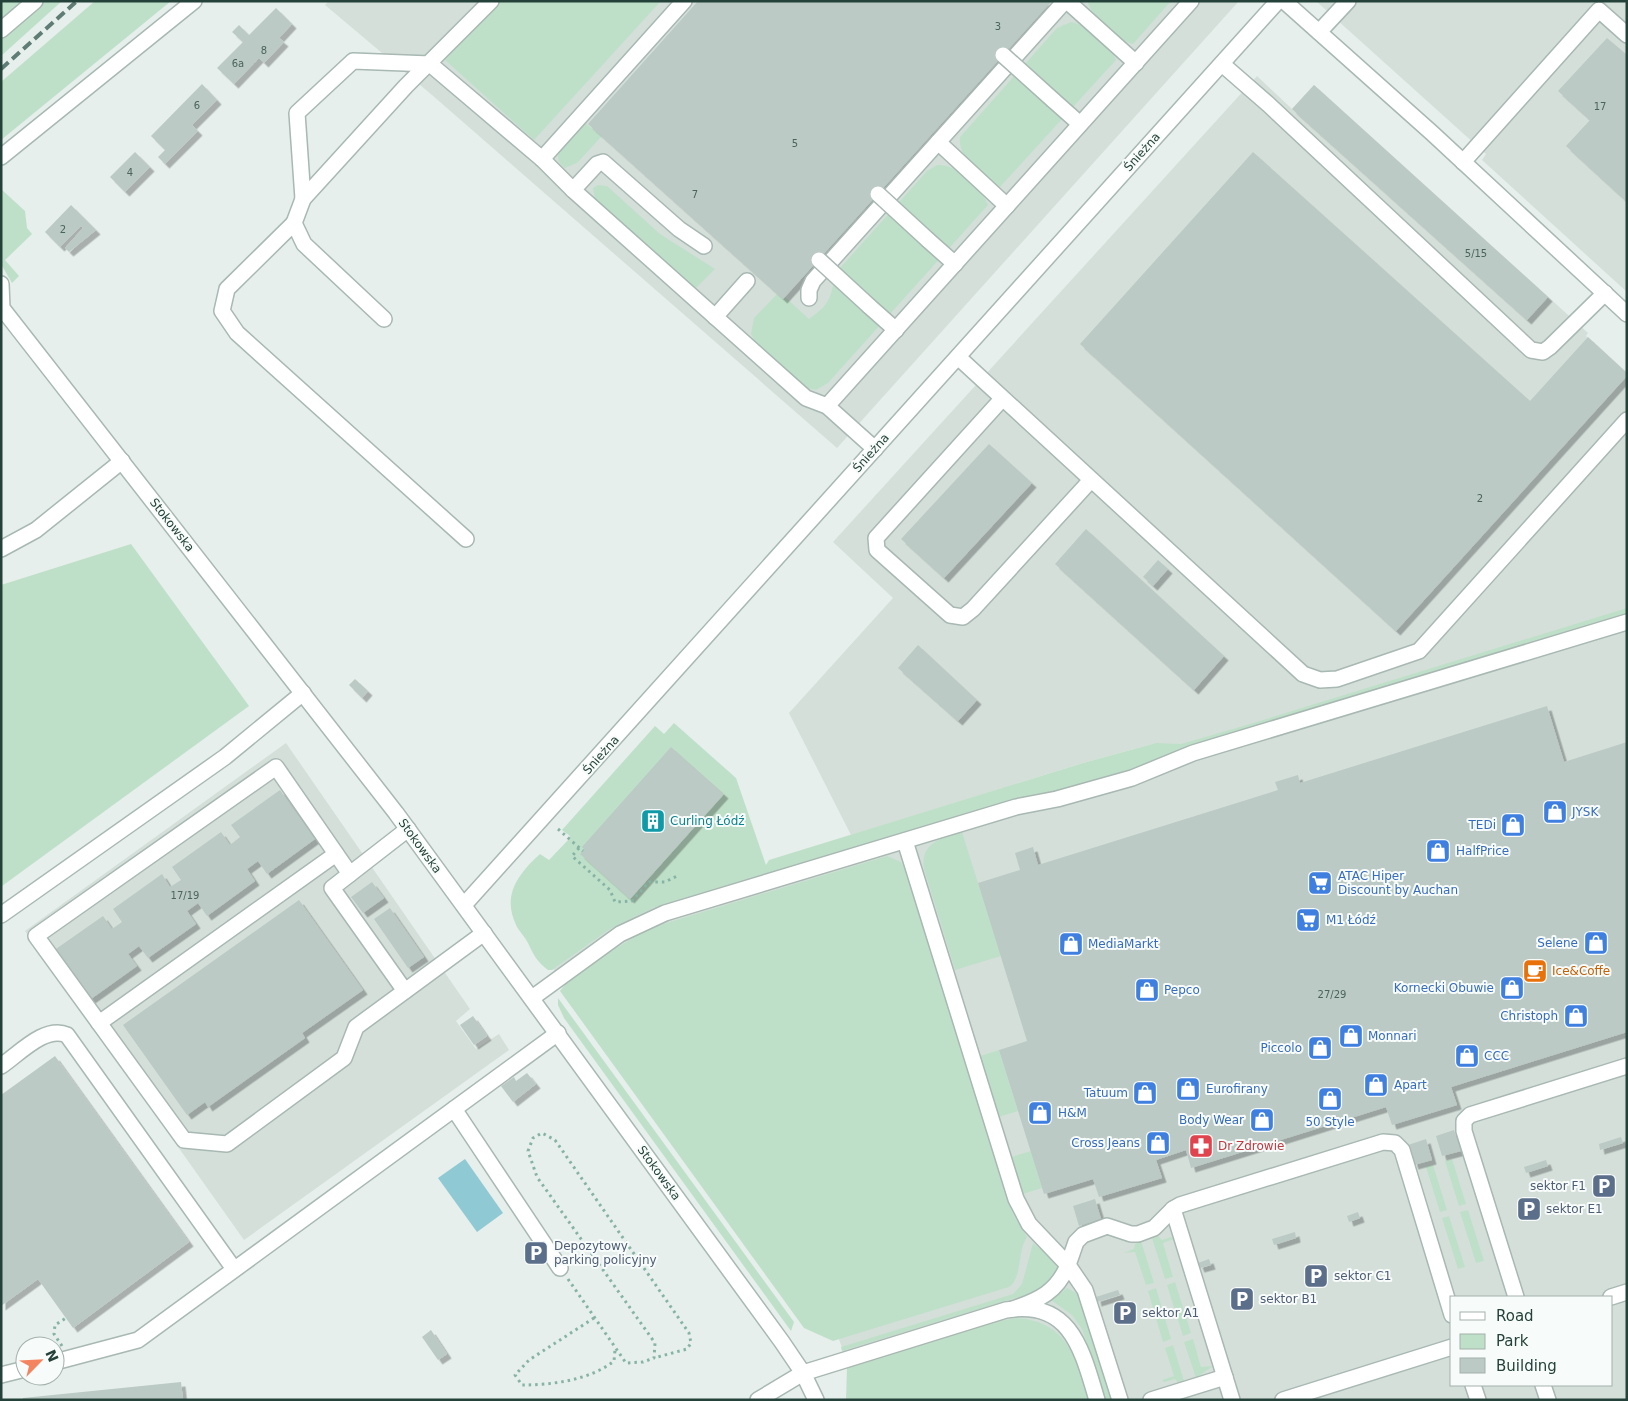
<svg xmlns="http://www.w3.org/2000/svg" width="1628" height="1401" font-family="'DejaVu Sans',sans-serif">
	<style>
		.built { fill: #d4dfda; fill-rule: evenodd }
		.green { fill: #bfe0c8 }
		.water { fill: #8ec9d4 }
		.building { fill: #bbcac4; filter: url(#shadow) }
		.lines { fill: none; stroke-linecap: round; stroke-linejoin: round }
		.minor-casing { stroke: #a8b8b2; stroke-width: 18 }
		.path { stroke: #86b3a5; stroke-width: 3; stroke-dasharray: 2.5 4; stroke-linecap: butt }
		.minor { stroke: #fff; stroke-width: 15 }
		.rail { stroke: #5f7d75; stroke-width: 4; stroke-dasharray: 10 5; stroke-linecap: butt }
		.minor-bridge-casing { stroke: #a8b8b2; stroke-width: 18; stroke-linecap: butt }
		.minor-bridge { stroke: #fff; stroke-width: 15 }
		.labels { text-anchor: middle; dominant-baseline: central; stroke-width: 4; stroke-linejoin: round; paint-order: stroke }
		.number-label { font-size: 10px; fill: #4a645c }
		.street-label { font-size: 12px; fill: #24423a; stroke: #f7fbf9 }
		.shop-label { font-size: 12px; fill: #366cbe; stroke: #f7fbf9; text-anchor: start }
		.culture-label { font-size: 12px; fill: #0d838f; stroke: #f7fbf9; text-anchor: start }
		.food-label { font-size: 12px; fill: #c56008; stroke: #f7fbf9; text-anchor: start }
		.health-label { font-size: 12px; fill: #be3a42; stroke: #f7fbf9; text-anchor: start }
		.service-label { font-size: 12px; fill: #4e5e75; stroke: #f7fbf9; text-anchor: start }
	</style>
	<defs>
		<filter id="shadow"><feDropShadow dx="4.5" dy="4.5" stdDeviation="0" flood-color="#0004"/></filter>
	</defs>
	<rect width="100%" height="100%" fill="#e6efeb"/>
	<g class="built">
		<polygon points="329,1 1239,1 837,448 432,95 325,5"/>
		<polygon points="1316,1 1627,1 1627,292 1482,160 1486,154"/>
		<path d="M1257 76 1292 109 1314 85 1588 333 1586 336 1627 373V1400H852L853 1378 837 1334 808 1320 548 962 598 926 1156 743 1083 763 851 835 789 713 893 598 833 542ZM1452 1297H1612V1385H1452Z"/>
		<polygon points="286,743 470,1009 456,1021 476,1049 499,1034 509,1050 244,1240 25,931"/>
	</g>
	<g class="green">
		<polygon points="1,1 62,1 1,56"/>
		<polygon points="95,1 171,1 1,140 1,82"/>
		<polygon points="499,1 661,1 534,140 445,60"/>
		<path d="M1088 1H1171L1133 44C1119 42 1089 16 1088 1Z"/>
		<path d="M1071 22C1086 24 1111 46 1116 60L1000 187C983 178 957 157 960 137L1057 28Z"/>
		<path d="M585 123 602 136 577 163 565 168C545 155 574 134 585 123Z"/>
		<path d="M937 165C956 163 982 187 988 205L828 383 816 390 806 388 756 343 751 334 754 318 777 294 783 299 785 297 809 319C815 314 823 309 827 302 834 292 831 282 840 268L927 171Z"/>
		<polygon points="598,185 607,186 660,234 715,269 695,289 595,199 593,188"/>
		<polygon points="1,189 25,211 27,228 32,234 5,260 19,276 12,283 1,264"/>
		<polygon points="131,544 249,706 2,886 1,585"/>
		<path d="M1627 608V614L1191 745 1130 770 1055 791 1013 799 653 908 610 929 552 970H548C537 962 533 954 528 943 525 937 520 932 517 927 501 896 518 874 540 854L549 860 569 839 570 836 562 830 655 726 664 734 674 723 736 778 766 865 769 860 1083 763 1156 743 1181 744 1250 724Z"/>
		<path d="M962 832 1001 956 955 970 924 869C920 842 942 838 962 832Z"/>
		<path d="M887 856 901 862 907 872 1005 1194 1013 1214 1027 1237C1017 1251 1023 1277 1009 1287L833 1341 804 1328 560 991 566 983 604 955 650 928Z"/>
		<polygon points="558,998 794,1322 791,1331 564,1018 558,1005"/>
		<polygon points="999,1050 1018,1111 999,1117 980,1056"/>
		<polygon points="1031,1151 1042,1188 1023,1194 1011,1157"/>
		<polygon points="1452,1159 1466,1204 1459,1206 1445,1161"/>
		<polygon points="1433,1165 1447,1210 1440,1212 1426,1167"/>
		<polygon points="1468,1210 1484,1261 1476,1263 1460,1212"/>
		<polygon points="1449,1216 1465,1267 1458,1269 1442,1218"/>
		<polygon points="1158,1236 1162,1240 1171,1237 1174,1239 1163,1243 1173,1277 1165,1279 1152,1238"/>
		<polygon points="1141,1241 1154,1283 1146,1285 1135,1252 1123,1253 1134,1249 1135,1244"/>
		<path d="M1033 1243C1042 1251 1059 1260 1058 1273L1042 1290 842 1351 841 1347 1013 1294 1022 1284Z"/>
		<polygon points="1175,1282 1191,1333 1183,1336 1167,1285"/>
		<polygon points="1067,1288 1078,1294 1111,1400 1106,1400 1082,1329 1072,1315 1051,1300"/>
		<polygon points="1156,1288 1171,1339 1163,1342 1148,1291"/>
		<path d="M1017 1318C1068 1322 1076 1358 1089 1400H846L847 1367 999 1321Z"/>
		<polygon points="1193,1339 1201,1367 1213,1366 1196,1378 1184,1342"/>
		<polygon points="1173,1345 1184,1381 1178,1383 1175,1379 1164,1382 1162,1380 1174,1376 1165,1348"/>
	</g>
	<polygon class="water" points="465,1159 503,1213 477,1232 438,1178"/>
	<g class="building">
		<polygon points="698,1 1052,1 783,299 588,124"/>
		<polygon points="276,8 292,24 279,38 284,42 264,63 259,58 234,84 217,68 243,42 232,32 239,25 249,35"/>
		<polygon points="1607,38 1627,55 1627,202 1566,146 1590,120 1558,91"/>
		<polygon points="202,84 217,100 192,125 198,131 165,164 158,157 165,150 151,136"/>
		<polygon points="1314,85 1548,297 1527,320 1292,109"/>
		<polygon points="135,152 150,167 125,192 110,177"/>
		<polygon points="1253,152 1530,401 1588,337 1627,373 1627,376 1396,631 1080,344"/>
		<polygon points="71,205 96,230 69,252 65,248 83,228 81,226 60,247 45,232"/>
		<polygon points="989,444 1032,483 944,578 901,539"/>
		<polygon points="1086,529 1224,656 1194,690 1055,564"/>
		<polygon points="1158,560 1168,569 1153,586 1143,577"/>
		<polygon points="918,645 977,700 958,721 898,668"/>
		<polygon points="355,679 368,691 362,698 349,685"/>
		<polygon points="1547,706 1564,762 1627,742 1627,1032 1451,1087 1457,1105 1392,1125 1386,1107 1191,1168 1186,1150 1156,1160 1162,1178 1099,1197 1093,1179 1044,1194 999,1050 1027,1041 978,883 1020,870 1015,853 1033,847 1038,865 1278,790 1275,782 1298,775 1300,783"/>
		<polygon points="671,747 724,794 630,899 580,854 584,849 582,847"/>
		<polygon points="280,790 315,839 267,874 258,861 247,869 255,881 207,916 198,903 187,911 196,924 148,958 139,946 128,954 137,966 88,1001 53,951 103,916 112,929 122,922 113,909 162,874 170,887 181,880 172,867 221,832 230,845 240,837 231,825"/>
		<polygon points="372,882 384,898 363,913 351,897"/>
		<polygon points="299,900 363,990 302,1033 305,1038 208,1107 205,1102 187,1115 123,1025"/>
		<polygon points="390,908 424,957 408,968 374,919"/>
		<polygon points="473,1016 487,1036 474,1045 460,1025"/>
		<polygon points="55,1056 189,1242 73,1328 38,1279 1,1306 1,1095"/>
		<polygon points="527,1073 536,1084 513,1102 501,1086 514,1077 516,1081"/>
		<polygon points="1454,1130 1461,1151 1442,1156 1436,1136"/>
		<polygon points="1621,1137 1623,1143 1600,1150 1599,1144"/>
		<polygon points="1426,1139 1432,1160 1414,1165 1408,1145"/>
		<polygon points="1546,1160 1548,1166 1526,1173 1524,1167"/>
		<polygon points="1095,1199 1101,1219 1079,1226 1073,1206"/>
		<polygon points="1358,1212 1360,1218 1349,1222 1347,1216"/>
		<polygon points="1295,1232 1296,1238 1274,1245 1272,1239"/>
		<polygon points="1209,1259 1211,1265 1200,1268 1198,1263"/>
		<polygon points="1118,1290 1120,1295 1097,1302 1096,1297"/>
		<polygon points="431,1330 447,1354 438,1360 422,1337"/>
		<polygon points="181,1382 183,1400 23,1400 23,1398"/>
	</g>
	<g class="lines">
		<defs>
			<g id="minor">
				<polyline points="1067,1 1136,63"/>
				<polyline points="1284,1 1432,133 1627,314"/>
				<polyline points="1,30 35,1"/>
				<polyline points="1319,32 1348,1"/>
				<polyline points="1222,64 1268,104 1531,350 1543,352 1550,347 1605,293"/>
				<polyline points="1053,100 1080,124"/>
				<polyline points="938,142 1007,206"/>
				<polyline points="1,157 194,1"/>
				<polyline points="542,159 684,1"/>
				<polyline points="1463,162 1599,10 1627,35"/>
				<polyline points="573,190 597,164 603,162 679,229 704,246"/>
				<polyline points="303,199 297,113 353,61 430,64 542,159 573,190 806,398 827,406 875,449"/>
				<polyline points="294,223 227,289 222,311 237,333 466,539"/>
				<polyline points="928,240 955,264"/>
				<polyline points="1,284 2,308 396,813 782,1342 803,1373 816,1400"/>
				<polyline points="809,298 809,290 813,281 1065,1"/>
				<polyline points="869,306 896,330"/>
				<polyline points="715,317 747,281"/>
				<polyline points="384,319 304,244 294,223 303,199 406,86 491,1"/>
				<polyline points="958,357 1303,674 1320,680 1337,679 1419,651 1627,420"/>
				<polyline points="1002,399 876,538 877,550 950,615 963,617 973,609 1091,480"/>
				<polyline points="827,406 1191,1"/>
				<polyline points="1,549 36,530 122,461"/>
				<polyline points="408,829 350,874 276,767 36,936 184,1140 227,1144 344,1058 356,1027 484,933"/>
				<path d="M905 841 1016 1199 1029 1224 1068 1265C1057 1292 1039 1300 1013 1309"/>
				<polyline points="350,874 332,888 405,991"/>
				<polyline points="464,905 1278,1"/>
				<polyline points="1,915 225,757 303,693"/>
				<polyline points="532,998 620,934 665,913 1016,807 1057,799 1132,778 1193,753 1627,622"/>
				<polyline points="99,1023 336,854"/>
				<path d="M1 1066C19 1054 45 1025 67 1035L234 1269"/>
				<polyline points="454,1109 560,1268"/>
				<polyline points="1516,1297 1464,1131 1464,1121 1470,1115 1627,1066"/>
				<polyline points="1611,1297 1627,1292"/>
				<polyline points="55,1362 138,1340 558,1033"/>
				<polyline points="1,1375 25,1369"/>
				<polyline points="1473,1385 1478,1400"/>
				<polyline points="1543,1385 1548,1400"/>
				<path d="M758 1400 803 1373 1006 1310C1071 1299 1082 1350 1097 1400"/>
				<polyline points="1120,1400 1085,1290 1068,1265 1076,1242 1083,1235 1107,1226 1131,1234 1138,1234 1154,1228 1173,1209"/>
				<polyline points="1151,1400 1225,1377"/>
				<polyline points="1232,1400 1173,1209 1180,1205 1383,1142 1395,1143 1402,1150 1452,1315"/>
				<polyline points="1283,1400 1452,1347"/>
			</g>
		</defs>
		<use href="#minor" class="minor-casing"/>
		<g class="path">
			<polyline points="558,829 583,851"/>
			<polyline points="579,848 572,856 610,890 615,902 632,901 649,882 665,882 677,876"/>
			<polyline points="568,1279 626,1363 643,1362 654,1358 655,1343 537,1177 528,1151 533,1138 542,1133 555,1140 689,1333 691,1343 687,1349 654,1358"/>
			<path d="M594 1318 529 1360 515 1375 522 1385C552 1385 590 1380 614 1361L615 1350"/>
			<polyline points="62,1346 54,1334 55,1325 66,1318"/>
		</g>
		<use href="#minor" class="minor"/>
		<polyline class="rail" points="1,69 77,1"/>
		<defs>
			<g id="minor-bridge">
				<polyline points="1003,55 1053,100"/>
				<polyline points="878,194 928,240"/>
				<polyline points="819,260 869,306"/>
			</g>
		</defs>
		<use href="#minor-bridge" class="minor-bridge-casing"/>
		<use href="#minor-bridge" class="minor-bridge"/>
	</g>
	<defs>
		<symbol id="shop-square" viewBox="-11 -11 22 22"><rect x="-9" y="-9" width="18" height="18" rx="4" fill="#3f7fe0" stroke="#f7fbf9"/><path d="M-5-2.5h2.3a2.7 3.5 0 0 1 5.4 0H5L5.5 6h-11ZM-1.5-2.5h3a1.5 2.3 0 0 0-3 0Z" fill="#fff"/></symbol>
		<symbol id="building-square" viewBox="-11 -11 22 22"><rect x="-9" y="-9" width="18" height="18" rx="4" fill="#0f9aa8" stroke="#f7fbf9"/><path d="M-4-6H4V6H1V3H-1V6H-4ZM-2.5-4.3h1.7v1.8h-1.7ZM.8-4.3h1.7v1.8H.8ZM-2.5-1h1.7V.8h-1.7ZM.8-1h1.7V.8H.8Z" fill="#fff"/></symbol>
		<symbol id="supermarket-square" viewBox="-11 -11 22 22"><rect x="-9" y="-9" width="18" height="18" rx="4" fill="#3f7fe0" stroke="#f7fbf9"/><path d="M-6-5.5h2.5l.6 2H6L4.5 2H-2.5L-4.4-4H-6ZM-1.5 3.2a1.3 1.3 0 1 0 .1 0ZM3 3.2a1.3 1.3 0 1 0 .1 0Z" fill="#fff"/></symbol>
		<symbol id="cafe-square" viewBox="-11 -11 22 22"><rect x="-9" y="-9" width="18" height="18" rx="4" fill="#e8710a" stroke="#f7fbf9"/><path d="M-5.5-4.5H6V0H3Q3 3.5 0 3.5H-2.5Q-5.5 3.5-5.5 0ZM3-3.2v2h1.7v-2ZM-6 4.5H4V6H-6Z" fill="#fff"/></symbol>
		<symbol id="pharmacy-square" viewBox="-11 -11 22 22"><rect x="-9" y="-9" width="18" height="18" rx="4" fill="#e0444e" stroke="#f7fbf9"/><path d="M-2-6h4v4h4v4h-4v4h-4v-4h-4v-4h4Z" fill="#fff"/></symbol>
		<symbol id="parking-square" viewBox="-11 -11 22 22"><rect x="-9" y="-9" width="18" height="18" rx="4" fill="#5c6f8a" stroke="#f7fbf9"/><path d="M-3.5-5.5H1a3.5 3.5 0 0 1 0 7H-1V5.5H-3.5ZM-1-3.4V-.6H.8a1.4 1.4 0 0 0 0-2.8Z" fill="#fff"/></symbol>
	</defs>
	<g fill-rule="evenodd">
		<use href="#shop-square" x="1541" y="798" width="28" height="28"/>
		<use href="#building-square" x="639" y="807" width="28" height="28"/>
		<use href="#shop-square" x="1499" y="811" width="28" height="28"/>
		<use href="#shop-square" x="1424" y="837" width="28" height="28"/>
		<use href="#supermarket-square" x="1306" y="869" width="28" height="28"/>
		<use href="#supermarket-square" x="1294" y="906" width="28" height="28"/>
		<use href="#shop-square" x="1582" y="929" width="28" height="28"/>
		<use href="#shop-square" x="1057" y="930" width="28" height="28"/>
		<use href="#cafe-square" x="1521" y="957" width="28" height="28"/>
		<use href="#shop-square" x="1498" y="974" width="28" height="28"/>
		<use href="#shop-square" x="1133" y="976" width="28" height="28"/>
		<use href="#shop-square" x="1562" y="1002" width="28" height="28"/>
		<use href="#shop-square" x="1337" y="1022" width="28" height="28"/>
		<use href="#shop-square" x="1306" y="1034" width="28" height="28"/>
		<use href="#shop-square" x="1453" y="1042" width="28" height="28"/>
		<use href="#shop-square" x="1362" y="1071" width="28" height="28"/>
		<use href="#shop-square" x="1174" y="1075" width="28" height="28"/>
		<use href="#shop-square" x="1131" y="1079" width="28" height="28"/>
		<use href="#shop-square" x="1316" y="1085" width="28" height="28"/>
		<use href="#shop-square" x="1026" y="1099" width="28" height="28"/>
		<use href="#shop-square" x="1248" y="1106" width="28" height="28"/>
		<use href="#shop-square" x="1144" y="1129" width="28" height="28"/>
		<use href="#pharmacy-square" x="1187" y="1132" width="28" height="28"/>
		<use href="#parking-square" x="1590" y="1172" width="28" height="28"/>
		<use href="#parking-square" x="1515" y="1195" width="28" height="28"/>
		<use href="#parking-square" x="522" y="1239" width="28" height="28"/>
		<use href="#parking-square" x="1302" y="1262" width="28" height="28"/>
		<use href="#parking-square" x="1228" y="1285" width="28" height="28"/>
		<use href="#parking-square" x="1111" y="1299" width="28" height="28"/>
	</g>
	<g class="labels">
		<g class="number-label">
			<text x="998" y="26">3</text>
			<text x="264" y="50">8</text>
			<text x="238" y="63">6a</text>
			<text x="197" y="105">6</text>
			<text x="1600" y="106">17</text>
			<text x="795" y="143">5</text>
			<text x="130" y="172">4</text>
			<text x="695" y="194">7</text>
			<text x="63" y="229">2</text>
			<text x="1476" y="253">5/15</text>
			<text x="1480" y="498">2</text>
			<text x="185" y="895">17/19</text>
			<text x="1332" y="994">27/29</text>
		</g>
		<g class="street-label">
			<text transform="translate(1142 152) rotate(-48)">Śnieżna</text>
			<text transform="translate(871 453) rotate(-48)">Śnieżna</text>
			<text transform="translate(172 525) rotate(52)">Stokowska</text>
			<text transform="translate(601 755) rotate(-48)">Śnieżna</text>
			<text transform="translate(420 846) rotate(54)">Stokowska</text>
			<text transform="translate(659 1173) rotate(54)">Stokowska</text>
		</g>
		<g class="shop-label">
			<text x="1572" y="812">JYSK</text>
			<text x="1496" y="825" text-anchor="end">TEDi</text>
			<text x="1456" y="851">HalfPrice</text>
			<text x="1338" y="876">ATAC Hiper<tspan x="1338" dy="14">Discount by Auchan</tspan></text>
			<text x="1326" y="920">M1 Łódź</text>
			<text x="1578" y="943" text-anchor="end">Selene</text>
			<text x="1088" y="944">MediaMarkt</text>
			<text x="1494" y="988" text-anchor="end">Kornecki Obuwie</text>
			<text x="1164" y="990">Pepco</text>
			<text x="1558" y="1016" text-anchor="end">Christoph</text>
			<text x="1368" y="1036">Monnari</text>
			<text x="1302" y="1048" text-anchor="end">Piccolo</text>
			<text x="1484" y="1056">CCC</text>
			<text x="1394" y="1085">Apart</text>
			<text x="1206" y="1089">Eurofirany</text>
			<text x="1128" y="1093" text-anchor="end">Tatuum</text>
			<text x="1058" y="1113">H&amp;M</text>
			<text x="1244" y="1120" text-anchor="end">Body Wear</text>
			<text x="1330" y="1122" text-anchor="middle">50 Style</text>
			<text x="1140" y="1143" text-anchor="end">Cross Jeans</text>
		</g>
		<g class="culture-label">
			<text x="670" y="821">Curling Łódź</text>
		</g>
		<g class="food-label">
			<text x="1552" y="971">Ice&amp;Coffe</text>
		</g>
		<g class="health-label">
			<text x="1218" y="1146">Dr Zdrowie</text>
		</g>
		<g class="service-label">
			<text x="1586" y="1186" text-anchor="end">sektor F1</text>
			<text x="1546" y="1209">sektor E1</text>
			<text x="554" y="1246">Depozytowy<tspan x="554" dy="14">parking policyjny</tspan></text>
			<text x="1334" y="1276">sektor C1</text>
			<text x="1260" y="1299">sektor B1</text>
			<text x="1142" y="1313">sektor A1</text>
		</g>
	</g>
	<rect width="1628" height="1401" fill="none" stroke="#24423a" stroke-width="5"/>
	<rect x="1450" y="1296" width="162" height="90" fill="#f7fbf9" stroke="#a3b1ad"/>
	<rect x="1460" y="1312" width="25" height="8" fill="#ffffff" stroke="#a3b1ad"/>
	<text x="1496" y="1321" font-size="15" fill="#24423a">Road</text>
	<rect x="1460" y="1334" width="25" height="15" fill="#bfe0c8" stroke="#a3b1ad"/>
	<text x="1496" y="1346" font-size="15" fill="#24423a">Park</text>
	<rect x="1460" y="1358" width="25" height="15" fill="#bbcac4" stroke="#a3b1ad"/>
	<text x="1496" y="1371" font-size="15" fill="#24423a">Building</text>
	<g transform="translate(40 1361) rotate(66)"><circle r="24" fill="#f7fbf9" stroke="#a3b1ad"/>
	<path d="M0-4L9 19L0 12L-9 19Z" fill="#f4845f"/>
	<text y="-8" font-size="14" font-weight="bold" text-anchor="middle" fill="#24423a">N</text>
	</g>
</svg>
